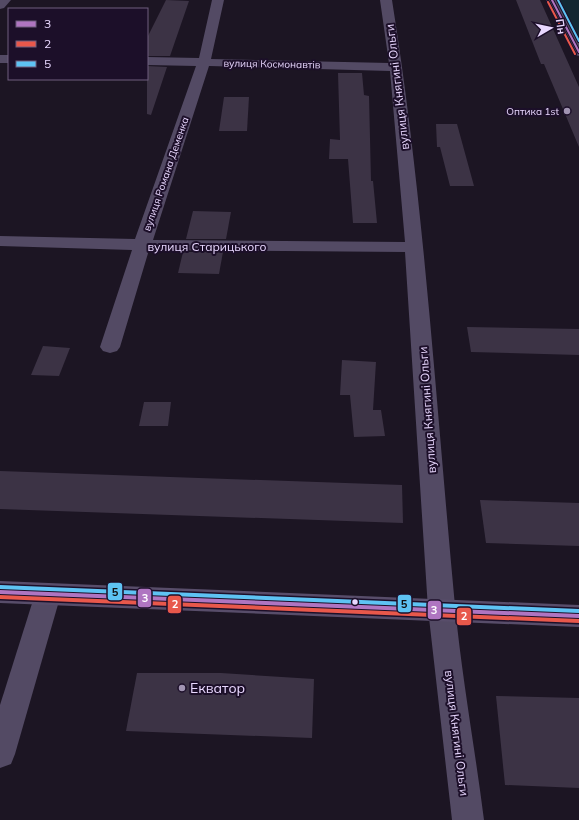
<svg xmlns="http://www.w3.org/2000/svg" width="579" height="820" font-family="Mulish,sans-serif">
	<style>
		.green { fill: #132731 }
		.building { fill: #3c3345 }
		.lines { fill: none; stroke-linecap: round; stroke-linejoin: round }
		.minor { fill: #534a64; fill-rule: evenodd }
		.secondary { fill: #584d6a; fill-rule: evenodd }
		.bus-1-far1-casing { stroke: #1c0f29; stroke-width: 4 }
		.bus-1-casing { stroke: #1c0f29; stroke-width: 7 }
		.bus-2-far1-casing { stroke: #1c0f29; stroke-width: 4 }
		.bus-2-casing { stroke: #1c0f29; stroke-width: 7 }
		.bus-3-far1-casing { stroke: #1c0f29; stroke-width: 4 }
		.bus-3-casing { stroke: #1c0f29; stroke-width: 7 }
		.bus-1-far1 { stroke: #af75c1; stroke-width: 2 }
		.bus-1 { stroke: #af75c1; stroke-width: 4 }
		.bus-2-far1 { stroke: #e8584b; stroke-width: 2 }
		.bus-2 { stroke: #e8584b; stroke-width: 4 }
		.bus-3-far1 { stroke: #5ec3f3; stroke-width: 2 }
		.bus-3 { stroke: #5ec3f3; stroke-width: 4 }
		.poi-dot { fill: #a194b2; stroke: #1c0f29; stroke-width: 1.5 }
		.bus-dot { fill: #e9d8ff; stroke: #1c0f29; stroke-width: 1.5 }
		.labels { text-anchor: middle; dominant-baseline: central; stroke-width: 4; stroke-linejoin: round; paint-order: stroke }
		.far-street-label { font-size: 10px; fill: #e9d8ff; stroke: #1c0f29 }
		.far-poi-label { font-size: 10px; fill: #e9d8ff; stroke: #1c0f29; text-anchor: end }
		.street-label { font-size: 12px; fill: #e9d8ff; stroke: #1c0f29 }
		.near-poi-label { font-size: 14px; fill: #e9d8ff; stroke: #1c0f29; text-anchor: start }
		.line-badge { stroke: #1c0f29; stroke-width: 1.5 }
		.badge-label { font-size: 11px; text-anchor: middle; font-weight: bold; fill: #fff }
		.pale-badge-label { font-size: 11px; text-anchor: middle; font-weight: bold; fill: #111 }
	</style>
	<rect width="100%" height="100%" fill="#1c1523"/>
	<polygon class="green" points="559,0 579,0 579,39 560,3"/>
	<g class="building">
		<polygon points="166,0 189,1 170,56 147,56 147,38"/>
		<polygon points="516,0 540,0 579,87 579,147 544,64 541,64"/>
		<polygon points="147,66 167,67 151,115 147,114"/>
		<polygon points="338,73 362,73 364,95 369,96 371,181 373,181 377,223 353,223 348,159 329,159 330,139 340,140"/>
		<polygon points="224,97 249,97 247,131 219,131"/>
		<polygon points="436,124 457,124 474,186 450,186 440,147 437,147"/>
		<polygon points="193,211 231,212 226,239 186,239"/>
		<polygon points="183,252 223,252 219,274 178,273"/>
		<polygon points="467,327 579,329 579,355 471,352"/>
		<polygon points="43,346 70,348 59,376 31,375"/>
		<polygon points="342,360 376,362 373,410 381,410 385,436 354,437 350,395 340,395"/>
		<polygon points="144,402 171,402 168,426 139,426"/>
		<polygon points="0,471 402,485 403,523 0,509"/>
		<polygon points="480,500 579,503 579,546 486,543"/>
		<polygon points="137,673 221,673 314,679 312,738 126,731"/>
		<polygon points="496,696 579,698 579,788 505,785"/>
	</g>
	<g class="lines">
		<g class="minor">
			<polygon points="0,0 11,0 4,8 0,9"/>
			<path d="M212 0H224L211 59 389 63 380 0H392C424 201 436 404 455 606 462 678 475 749 484 820H452L428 609 405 252 149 250 120 347 117 351 110 353 103 351 100 347 132 250 0 246V236L135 239 196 66 147 65V57L199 58ZM209 66 390 71 405 242 153 240Z"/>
			<polygon points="546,0 558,0 579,40 579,56 575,55 573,52"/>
			<rect x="0" y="55" width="9" height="8"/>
			<polygon points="48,583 57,586 61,594 15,754 11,764 0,768 0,705 35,594 39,586"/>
		</g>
		<polygon class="secondary" points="0,581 579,605 579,627 0,603"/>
		<defs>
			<polyline id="bus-1-far1" points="552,0 579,52"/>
			<polyline id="bus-1" points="0,592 579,616"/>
			<polyline id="bus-2-far1" points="548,2 575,54"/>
			<polyline id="bus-2" points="0,597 579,621"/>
			<polyline id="bus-3-far1" points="558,0 579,41"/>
			<polyline id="bus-3" points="0,587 579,611"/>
		</defs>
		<use href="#bus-1-far1" class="bus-1-far1-casing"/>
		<use href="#bus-1" class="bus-1-casing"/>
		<use href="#bus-2-far1" class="bus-2-far1-casing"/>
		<use href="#bus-2" class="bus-2-casing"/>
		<use href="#bus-3-far1" class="bus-3-far1-casing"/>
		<use href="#bus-3" class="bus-3-casing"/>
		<use href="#bus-1-far1" class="bus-1-far1"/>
		<use href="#bus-1" class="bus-1"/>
		<use href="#bus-2-far1" class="bus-2-far1"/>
		<use href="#bus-2" class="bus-2"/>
		<use href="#bus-3-far1" class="bus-3-far1"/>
		<use href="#bus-3" class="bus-3"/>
	</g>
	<g class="poi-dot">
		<circle cx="567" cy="111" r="4"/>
		<circle cx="182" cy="688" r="4"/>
	</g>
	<circle class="bus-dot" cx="355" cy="602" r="3.5"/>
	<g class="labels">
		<g class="far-street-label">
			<text transform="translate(272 64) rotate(1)">вулиця Космонавтів</text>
			<text transform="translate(166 174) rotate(-71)">вулиця Романа Деменка</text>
		</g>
		<g class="far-poi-label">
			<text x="559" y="111">Оптика 1st</text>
		</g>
		<g class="street-label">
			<text transform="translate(397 87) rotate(-97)">вулиця Княгині Ольги</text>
			<text x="207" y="246">вулиця Старицького</text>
			<text transform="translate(427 410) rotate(-94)">вулиця Княгині Ольги</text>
			<text transform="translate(457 733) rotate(83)">вулиця Княгині Ольги</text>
		</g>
		<g class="near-poi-label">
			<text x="190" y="688">Екватор</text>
		</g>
	</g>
	<g class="line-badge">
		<rect x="107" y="582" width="16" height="19" rx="4" fill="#5ec3f3"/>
		<rect x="137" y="588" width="15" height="20" rx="4" fill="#af75c1"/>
		<rect x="397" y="594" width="15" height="19" rx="4" fill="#5ec3f3"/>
		<rect x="167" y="595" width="15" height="19" rx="4" fill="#e8584b"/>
		<rect x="427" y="600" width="15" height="20" rx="4" fill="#af75c1"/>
		<rect x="456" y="607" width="16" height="19" rx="4" fill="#e8584b"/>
	</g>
	<g class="badge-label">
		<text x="145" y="602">3</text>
		<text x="175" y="608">2</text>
		<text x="434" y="614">3</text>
		<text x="464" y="620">2</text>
	</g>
	<g class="pale-badge-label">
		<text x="115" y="596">5</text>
		<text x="404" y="608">5</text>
	</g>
	<rect x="8" y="8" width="140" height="72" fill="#1c0f29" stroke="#6e5f7f"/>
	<rect x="16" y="21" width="20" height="6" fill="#af75c1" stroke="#6e5f7f"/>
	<text x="44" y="28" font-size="12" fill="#e9d8ff">3</text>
	<rect x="16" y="41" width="20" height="6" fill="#e8584b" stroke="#6e5f7f"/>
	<text x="44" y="48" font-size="12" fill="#e9d8ff">2</text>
	<rect x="16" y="61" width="20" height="6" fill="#5ec3f3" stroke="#6e5f7f"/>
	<text x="44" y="68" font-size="12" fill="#e9d8ff">5</text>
	<g transform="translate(551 28) rotate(81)" stroke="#1c0f29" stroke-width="3" paint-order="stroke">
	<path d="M0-3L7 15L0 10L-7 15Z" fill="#e9d8ff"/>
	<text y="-6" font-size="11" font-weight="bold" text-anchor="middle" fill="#e9d8ff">Пн</text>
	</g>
</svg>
